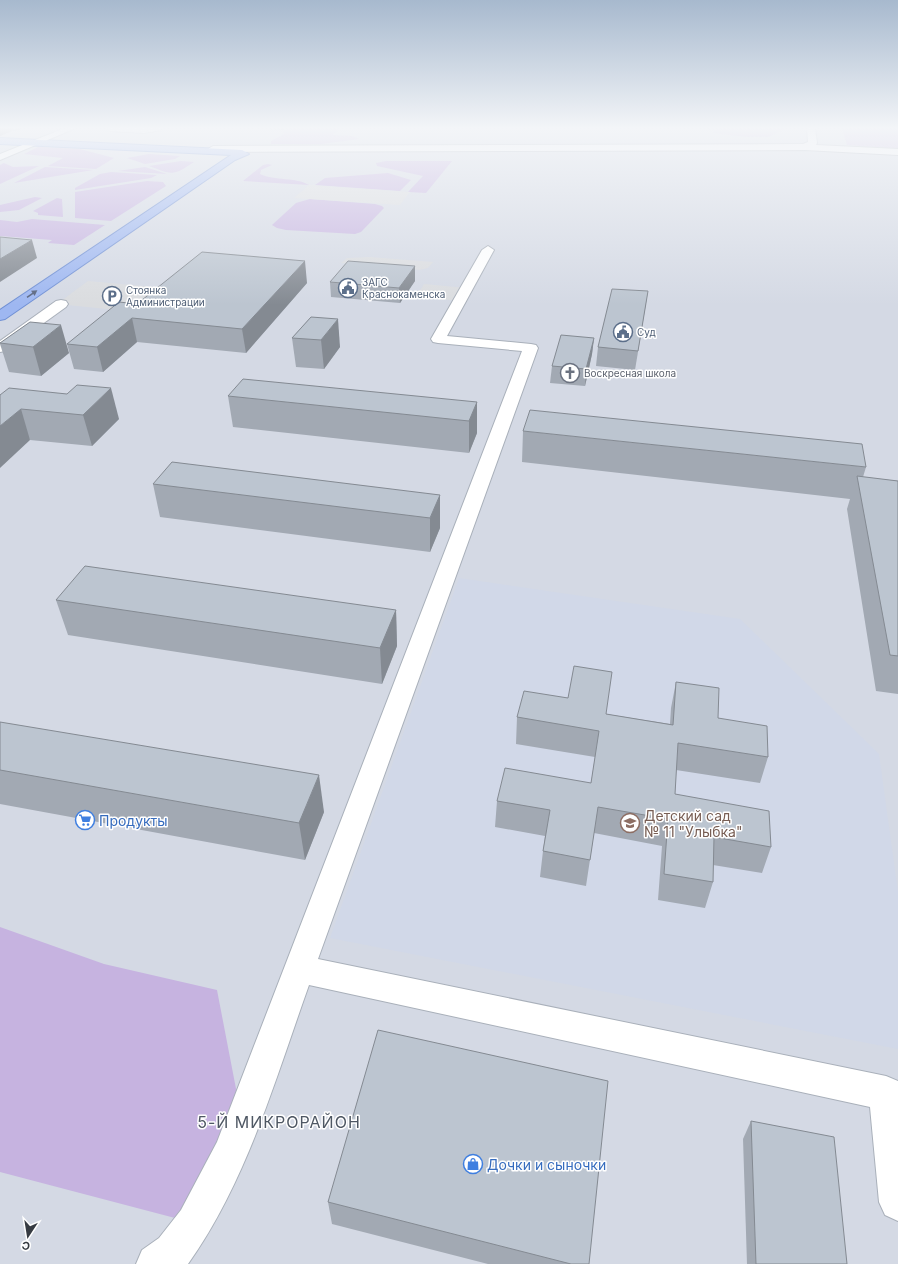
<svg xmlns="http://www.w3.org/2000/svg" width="898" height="1264" font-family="Inter,sans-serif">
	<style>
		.residential { fill: #d4d9e4 }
		.education { fill: #d1d8e8 }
		.green { fill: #c6b3e0 }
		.parking { fill: #dadcdf }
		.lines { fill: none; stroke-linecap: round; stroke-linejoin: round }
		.minor-casing { stroke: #a9b0ba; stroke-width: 2 }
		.major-casing { stroke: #7090d4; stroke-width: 2 }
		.minor { fill: #fff; fill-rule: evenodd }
		.major { fill: #9eb7f1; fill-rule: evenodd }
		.wall { fill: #a2a9b3 }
		.shaded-wall { fill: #848a92 }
		.building { fill: #bcc5d0; stroke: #848a92 }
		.oneway { fill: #5a667f }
		.labels { text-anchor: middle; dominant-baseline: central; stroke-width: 3; stroke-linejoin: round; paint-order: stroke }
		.far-service-label { font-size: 10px; fill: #4e5e75; stroke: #fff; text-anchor: start }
		.far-worship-label { font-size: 10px; fill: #5b616d; stroke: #fff; text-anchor: start }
		.near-education-label { font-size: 14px; fill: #785e54; stroke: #fff; text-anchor: start }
		.near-shop-label { font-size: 14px; fill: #366cbe; stroke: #fff; text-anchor: start }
		.near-neighbourhood-label { font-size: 16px; letter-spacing: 1px; fill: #4e5763; stroke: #fff }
	</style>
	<rect width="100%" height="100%" fill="#e5e9f0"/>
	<rect class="residential" x="0" y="128" width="898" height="1136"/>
	<polygon class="education" points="459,578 740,619 879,754 898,892 898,1049 330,938"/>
	<g class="green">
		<polygon points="296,128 340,128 333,135 353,136 359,139 322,144 271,144 271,141 284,134 282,130"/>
		<polygon points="730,128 786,128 769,137 746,137 713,133 715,131 707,130"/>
		<polygon points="842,128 898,128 898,149 847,145"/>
		<polygon points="38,147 80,149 114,158 96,169 48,166 63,158 24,154"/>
		<polygon points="149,154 180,156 175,159 145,164 127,158"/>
		<path d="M181 161 194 162C173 176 173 175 149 166Z"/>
		<polygon points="386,161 452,161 426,193 408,192 423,176 377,166 376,163"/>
		<polygon points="4,163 13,167 39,166 0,184 0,165"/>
		<path d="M268 164 272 165 261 170 260 174C275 181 296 177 309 185L243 181 263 165Z"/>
		<polygon points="45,167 93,170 14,183"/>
		<polygon points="145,167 167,174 118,171"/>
		<polygon points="111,172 157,175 151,178 75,190 75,188 100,174"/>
		<polygon points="388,173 411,180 400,191 315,185 325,178"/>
		<polygon points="147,181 163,182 166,186 111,221 75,218 75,192"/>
		<polygon points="35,197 42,198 19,210 0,212 0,205"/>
		<polygon points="57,198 62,199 63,217 38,215 38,213 33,211"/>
		<polygon points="310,199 375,204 382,206 384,208 361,232 355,234 286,230 277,228 272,225 296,203"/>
		<polygon points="32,219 105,225 74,245 48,243 52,240 0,236 0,220 17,222"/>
		<polygon points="0,927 104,964 217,990 242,1120 194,1223 0,1172"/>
	</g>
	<g class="parking">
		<polygon points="309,185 410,192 400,205 294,198"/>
		<polygon points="370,257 433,262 428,268 419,270 341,263 347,258"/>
		<polygon points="88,281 166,288 137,312 57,304"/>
		<polygon points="424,284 467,288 460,301 416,297"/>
	</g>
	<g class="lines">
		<defs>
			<g id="minor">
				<polygon points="65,128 76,128 0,160 0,154"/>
				<polygon points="106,128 162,128 161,130 144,133 110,131"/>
				<polygon points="807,128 815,128 817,143 816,145 898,149 898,155 805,150 213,152 208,149 213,146 803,144 808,142"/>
				<path d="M488 246 494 250 447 336 531 344 536 345 538 348 318 959 886 1076 898 1081V1221L885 1215 879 1202 870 1107 309 985C275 1080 247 1181 188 1264H136L142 1250 159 1238 181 1210 217 1142 522 351 438 343 433 342 431 339 482 250Z"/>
				<polygon points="61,300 66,301 68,304 66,307 5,351 0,352 0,341 56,301"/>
			</g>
			<polygon id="major" points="0,138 242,150 249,154 235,160 5,319 0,320 0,310 231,155 0,144"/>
		</defs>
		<use href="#minor" class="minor-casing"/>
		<use href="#major" class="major-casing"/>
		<use href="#minor" class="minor"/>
		<use href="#major" class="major"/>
	</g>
	<g class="wall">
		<polygon points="0,128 23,128 15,131 12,131"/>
		<polygon points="248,128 286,128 283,130"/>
		<polygon points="365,128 378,128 377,129"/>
		<polygon points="415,266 415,281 400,303 331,297 330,282"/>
		<polygon points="307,283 246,353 137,342 103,372 74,369 67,344 137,304"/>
		<polygon points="648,291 635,370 596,366 598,347"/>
		<polygon points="311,317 340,347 324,369 296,367 292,338"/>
		<polygon points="30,322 69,353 41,376 9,372 0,344 0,343"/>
		<polygon points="594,338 592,354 585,386 550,383 552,366"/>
		<polygon points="0,395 119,419 92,446 30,440"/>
		<polygon points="228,396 477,402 477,433 469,453 233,427"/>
		<polygon points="523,431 866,467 863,477 898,481 898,694 876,691 847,509 850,499 522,462"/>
		<polygon points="153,484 440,495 440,528 430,552 160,517"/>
		<polygon points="56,600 396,610 397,646 382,684 68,635"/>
		<polygon points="676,682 718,718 768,757 760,783 676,770 675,794 771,847 762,873 713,865 713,882 705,908 658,900 662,846 594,833 586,886 540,877 543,851 545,836 495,827 497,801 591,783 595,757 516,744 517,717 606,714 670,724 671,708"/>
		<polygon points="0,722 324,812 305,860 0,804"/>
		<polygon points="751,1121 847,1264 747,1264 743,1139"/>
		<polygon points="328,1202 589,1264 488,1264 332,1224"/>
	</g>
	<g class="shaded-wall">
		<polygon points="0,128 11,128 12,131 0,136"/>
		<polygon points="14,128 23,128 15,131"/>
		<polygon points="32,240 37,258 0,282 0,259"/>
		<polygon points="305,261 307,283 246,353 242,329"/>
		<polygon points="415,266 415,281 400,303 399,288"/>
		<polygon points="132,318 137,342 103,372 97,347"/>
		<polygon points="338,319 340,347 324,369 321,340"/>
		<polygon points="61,325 69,353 41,376 33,347"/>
		<polygon points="594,338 592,354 585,386 586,369"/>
		<polygon points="111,388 119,419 92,446 83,415"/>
		<polygon points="477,402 477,433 469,453 469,421"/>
		<polygon points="21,409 30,440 0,468 0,426"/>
		<polygon points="440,495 440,528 430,552 430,518"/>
		<polygon points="396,610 397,646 382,684 380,648"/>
		<polygon points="319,775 324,812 305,860 299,823"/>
	</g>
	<g class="building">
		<polygon points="0,237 32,240 0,259"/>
		<polygon points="202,252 305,261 242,329 132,318 97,347 67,344 119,302 137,304"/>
		<polygon points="348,261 415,266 399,288 330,282"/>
		<polygon points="612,289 648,291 638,351 598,347"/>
		<polygon points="311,317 338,319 321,340 292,338"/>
		<polygon points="30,322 61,325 33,347 0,343"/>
		<polygon points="561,335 594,338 586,369 552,366"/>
		<polygon points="243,379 477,402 469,421 228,396"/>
		<polygon points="77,385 111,388 83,415 21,409 0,426 0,395 9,388 67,394"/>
		<polygon points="530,410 862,444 866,467 523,431"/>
		<polygon points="172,462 440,495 430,518 153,484"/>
		<polygon points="857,476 898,481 898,656 890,655"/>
		<polygon points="85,566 396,610 380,648 56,600"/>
		<polygon points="574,666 612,672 606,714 673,725 676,682 719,688 718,718 767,726 768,757 678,743 675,794 769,811 771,847 714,837 713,882 664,874 668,819 598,807 590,860 543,851 550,810 497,801 505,768 591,783 599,731 517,717 524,691 568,698"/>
		<polygon points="0,722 319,775 299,823 0,770"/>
		<polygon points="378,1030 608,1081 589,1264 571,1264 328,1202"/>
		<polygon points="751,1121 834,1137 847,1264 756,1264"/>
	</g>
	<defs><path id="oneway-solid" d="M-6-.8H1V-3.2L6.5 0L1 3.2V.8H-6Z"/></defs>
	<use class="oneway" href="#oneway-solid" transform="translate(32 294) rotate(-34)"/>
	<linearGradient id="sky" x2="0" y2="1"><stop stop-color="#a7b9ce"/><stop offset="0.42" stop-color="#f3f5f8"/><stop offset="1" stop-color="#f3f5f8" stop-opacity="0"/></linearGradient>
	<rect width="898" height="305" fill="url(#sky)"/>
	<defs>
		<symbol id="civic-ring" viewBox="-11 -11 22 22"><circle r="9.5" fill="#fff" stroke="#5c6f8a" stroke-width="1.5"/><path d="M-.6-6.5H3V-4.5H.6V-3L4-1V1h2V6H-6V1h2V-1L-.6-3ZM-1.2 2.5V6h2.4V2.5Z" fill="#5c6f8a"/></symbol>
		<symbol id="parking-ring" viewBox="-11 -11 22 22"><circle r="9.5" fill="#fff" stroke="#5c6f8a" stroke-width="1.5"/><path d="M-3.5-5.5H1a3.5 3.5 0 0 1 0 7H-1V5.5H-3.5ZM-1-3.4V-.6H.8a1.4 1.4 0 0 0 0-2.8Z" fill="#5c6f8a"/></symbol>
		<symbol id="church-ring" viewBox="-11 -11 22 22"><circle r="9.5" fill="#fff" stroke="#6b7280" stroke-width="1.5"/><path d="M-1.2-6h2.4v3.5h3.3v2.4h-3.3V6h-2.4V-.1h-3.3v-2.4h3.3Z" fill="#6b7280"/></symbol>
		<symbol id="supermarket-ring" viewBox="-11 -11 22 22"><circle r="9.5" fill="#fff" stroke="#3f7fe0" stroke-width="1.5"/><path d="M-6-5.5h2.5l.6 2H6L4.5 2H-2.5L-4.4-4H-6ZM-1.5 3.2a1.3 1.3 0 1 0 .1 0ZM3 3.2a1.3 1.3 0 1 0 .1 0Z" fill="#3f7fe0"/></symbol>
		<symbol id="school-ring" viewBox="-11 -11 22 22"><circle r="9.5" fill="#fff" stroke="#8d6e63" stroke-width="1.5"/><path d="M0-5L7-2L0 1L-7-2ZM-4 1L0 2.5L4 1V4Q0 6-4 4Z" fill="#8d6e63"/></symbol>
		<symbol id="shop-ring" viewBox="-11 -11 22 22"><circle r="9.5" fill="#fff" stroke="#3f7fe0" stroke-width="1.5"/><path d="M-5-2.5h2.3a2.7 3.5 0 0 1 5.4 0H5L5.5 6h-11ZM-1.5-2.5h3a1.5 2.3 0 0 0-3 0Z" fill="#3f7fe0"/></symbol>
	</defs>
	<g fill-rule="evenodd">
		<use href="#civic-ring" x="337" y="277" width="22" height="22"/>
		<use href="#parking-ring" x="101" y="285" width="22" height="22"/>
		<use href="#civic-ring" x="612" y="321" width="22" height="22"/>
		<use href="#church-ring" x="559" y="362" width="22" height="22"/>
		<use href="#supermarket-ring" x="74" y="809" width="22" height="22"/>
		<use href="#school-ring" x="619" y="812" width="22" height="22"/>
		<use href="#shop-ring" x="462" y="1153" width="22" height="22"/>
	</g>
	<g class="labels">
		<g class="far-service-label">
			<text x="362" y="282">ЗАГС<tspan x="362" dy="12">Краснокаменска</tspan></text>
			<text x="126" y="290">Стоянка<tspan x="126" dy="12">Администрации</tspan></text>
			<text x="637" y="332">Суд</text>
		</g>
		<g class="far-worship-label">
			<text x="584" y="373">Воскресная школа</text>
		</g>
		<g class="near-education-label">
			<text x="644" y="815">Детский сад<tspan x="644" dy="16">№ 11 "Улыбка"</tspan></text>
		</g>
		<g class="near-shop-label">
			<text x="99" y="820">Продукты</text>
			<text x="487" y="1164">Дочки и сыночки</text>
		</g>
		<g class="near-neighbourhood-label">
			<text x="279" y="1122">5-Й МИКРОРАЙОН</text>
		</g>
	</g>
	<g transform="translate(28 1236) rotate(192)" stroke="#ffffff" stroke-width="3" paint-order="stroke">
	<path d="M0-3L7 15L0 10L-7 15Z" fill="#363b42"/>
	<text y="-6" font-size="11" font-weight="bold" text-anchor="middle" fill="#363b42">С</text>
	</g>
</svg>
